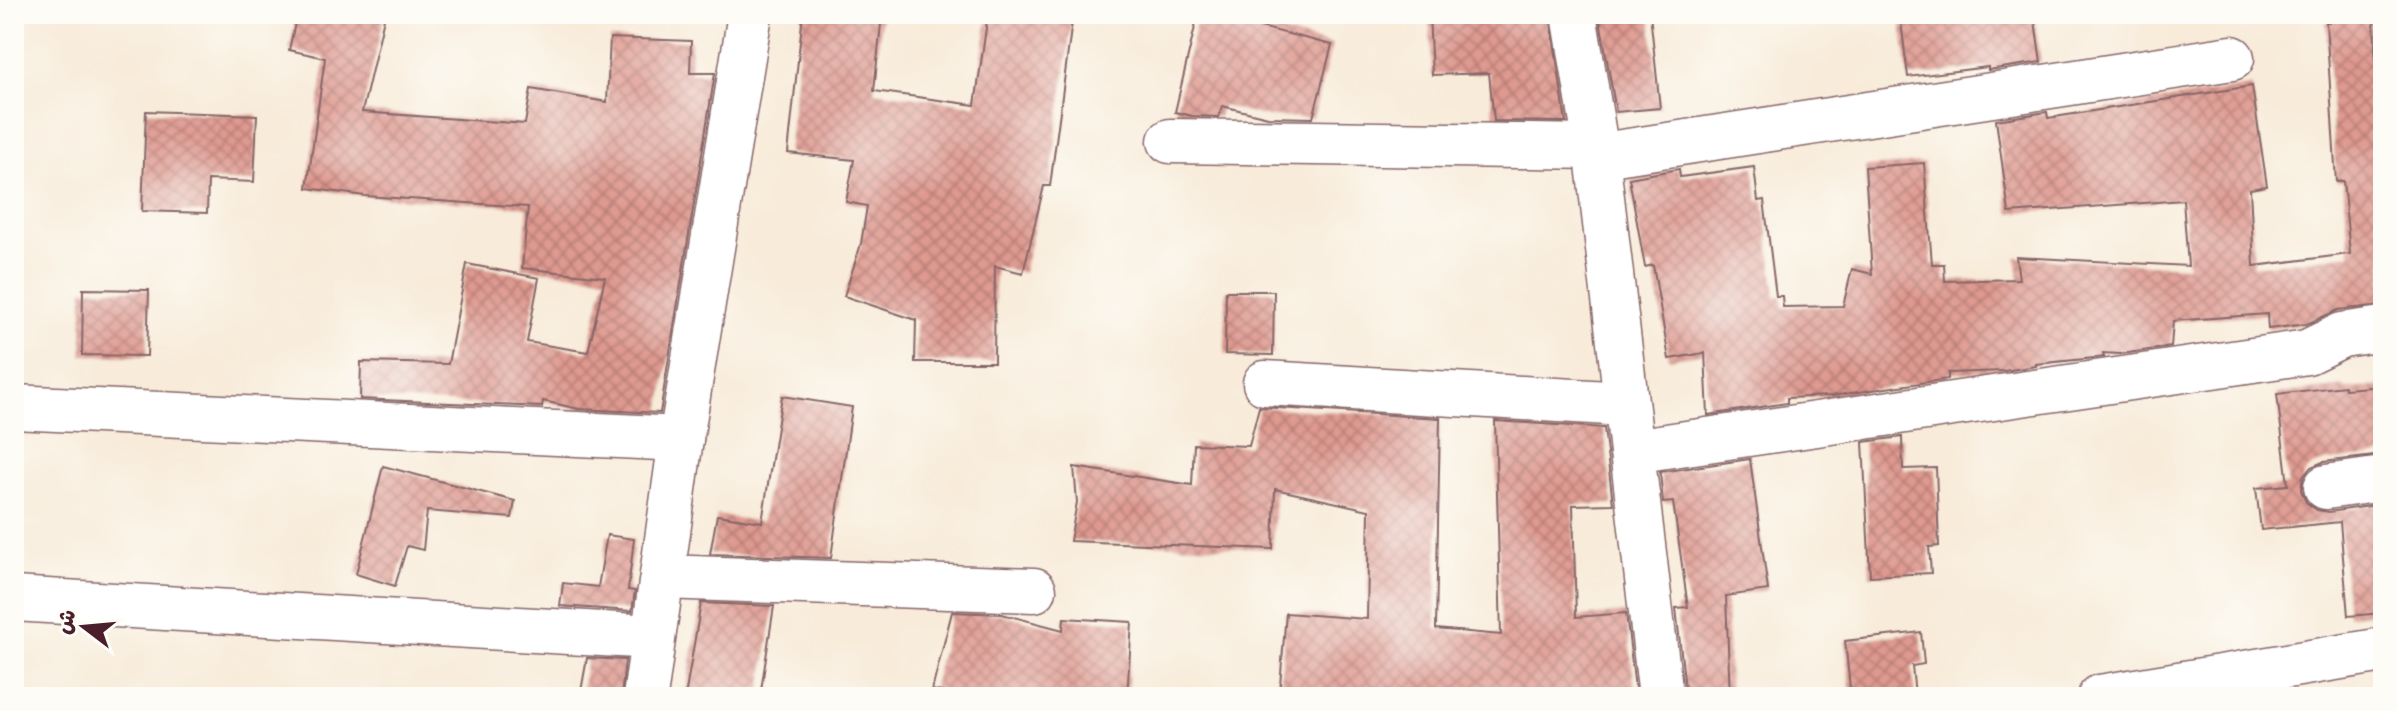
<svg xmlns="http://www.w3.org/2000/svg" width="2397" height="711" font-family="'Patrick Hand','Playpen Sans Arabic',sans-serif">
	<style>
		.building { fill: url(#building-cross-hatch) }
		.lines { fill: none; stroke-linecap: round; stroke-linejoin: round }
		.minor-casing { stroke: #876668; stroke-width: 47 }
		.minor { stroke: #fff; stroke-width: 44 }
	</style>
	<defs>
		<pattern id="building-cross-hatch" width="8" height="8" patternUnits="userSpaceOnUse" patternTransform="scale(2)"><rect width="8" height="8" fill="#df9a90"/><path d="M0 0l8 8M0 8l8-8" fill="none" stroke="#b77d76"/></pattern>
	</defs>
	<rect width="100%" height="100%" fill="#fdfcf7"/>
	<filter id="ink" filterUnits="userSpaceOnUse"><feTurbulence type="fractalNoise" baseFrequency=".0125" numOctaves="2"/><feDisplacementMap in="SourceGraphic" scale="16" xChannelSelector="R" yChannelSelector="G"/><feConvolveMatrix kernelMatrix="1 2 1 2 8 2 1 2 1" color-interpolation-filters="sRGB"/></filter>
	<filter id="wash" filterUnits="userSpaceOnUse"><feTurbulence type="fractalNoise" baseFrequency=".006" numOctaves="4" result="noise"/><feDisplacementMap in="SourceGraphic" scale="32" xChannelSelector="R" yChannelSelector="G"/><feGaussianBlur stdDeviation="1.8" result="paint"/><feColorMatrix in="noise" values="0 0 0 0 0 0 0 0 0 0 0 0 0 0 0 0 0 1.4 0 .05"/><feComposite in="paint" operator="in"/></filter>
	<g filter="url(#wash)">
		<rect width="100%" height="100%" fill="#f8ebd9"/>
		<g id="blocks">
			<g class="building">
				<polygon points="297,14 385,14 362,112 525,124 531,89 607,102 610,38 691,41 690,73 715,73 660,413 579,409 543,401 542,407 360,399 361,362 448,364 467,264 539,278 527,342 588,352 605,277 522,268 528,207 365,196 307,188 325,58 289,50"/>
				<polygon points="803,14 882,14 874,91 975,105 988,14 1073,14 1050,186 1044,186 1023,273 995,266 994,362 915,362 916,320 844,296 861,244 867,206 846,202 854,160 788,153"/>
				<polygon points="1198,14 1243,14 1241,22 1332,45 1313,118 1268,117 1222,106 1219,117 1192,116 1175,112"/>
				<polygon points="1429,14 1550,14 1566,122 1494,121 1489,73 1432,75"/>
				<polygon points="1599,14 1650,14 1660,108 1616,112"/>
				<polygon points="1900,14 2034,14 2041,62 1988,70 1988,67 1908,77"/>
				<polygon points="2374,19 2376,70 2383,69 2383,305 2338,310 2307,324 2268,329 2267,314 2173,321 2171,347 2120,354 2103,353 2104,357 2036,364 2036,366 2004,371 1948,373 1948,379 1831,396 1787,398 1787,403 1708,415 1705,353 1669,359 1653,265 1645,267 1629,178 1679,169 1680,177 1754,167 1758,201 1764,200 1776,296 1782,296 1783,307 1843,306 1852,269 1872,274 1865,167 1924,163 1932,264 1944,264 1945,281 2019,279 2016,257 2188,266 2183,200 2009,213 1996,120 2047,112 2048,118 2252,86 2267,186 2250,189 2254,266 2350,254 2343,181 2336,182 2326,22"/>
				<polygon points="146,111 257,115 254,182 208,180 207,213 142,211"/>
				<polygon points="83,289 149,290 147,356 82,355"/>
				<polygon points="1226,291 1274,291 1273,355 1225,354"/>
				<polygon points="2344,386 2345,389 2383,386 2383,455 2323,462 2311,467 2303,477 2301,490 2306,502 2317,510 2329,512 2383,504 2383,613 2348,616 2340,522 2261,530 2256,488 2288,485 2277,394"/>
				<polygon points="782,396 852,407 831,558 710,554 717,515 762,522"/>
				<polygon points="1259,407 1440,418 1436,629 1501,635 1495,421 1604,428 1613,504 1573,505 1576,617 1626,613 1636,697 1279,697 1286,613 1367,619 1369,510 1275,489 1273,549 1070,541 1077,502 1074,467 1192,485 1194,444 1249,446"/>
				<polygon points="1902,437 1903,469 1936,468 1939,546 1929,547 1931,573 1870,576 1863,442"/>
				<polygon points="1750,459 1768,590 1726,596 1730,697 1686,697 1676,608 1688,607 1673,502 1663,503 1660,472"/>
				<polygon points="383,466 515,501 512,518 427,511 423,550 407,546 395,586 356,574"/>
				<polygon points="607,535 634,539 628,590 635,591 632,611 560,606 563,583 598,587"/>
				<polygon points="701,603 774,606 760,697 685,697"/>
				<polygon points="952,612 1002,614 1063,630 1064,618 1132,622 1127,697 962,697 932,690"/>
				<polygon points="1921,632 1924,664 1912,666 1915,695 1851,697 1845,641"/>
				<polygon points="587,658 625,660 621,697 580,697"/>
			</g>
		</g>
	</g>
	<g filter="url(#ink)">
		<use href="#blocks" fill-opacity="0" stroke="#876668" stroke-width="2"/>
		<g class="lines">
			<defs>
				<g id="minor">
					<polyline points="1574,14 1596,147 1661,697"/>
					<polyline points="1170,141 1596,147"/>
					<polyline points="1596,156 2232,58"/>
					<polyline points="1265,383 1626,404"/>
					<polyline points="14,407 681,439"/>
					<polyline points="1632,451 2307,352 2342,335 2383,329"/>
					<polyline points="2326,487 2383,479"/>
					<polyline points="662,577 1034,590"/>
					<polyline points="14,599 653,637"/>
					<polyline points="645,697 681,439 750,14"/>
					<polyline points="2100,697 2383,650"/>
				</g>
			</defs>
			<use href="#minor" class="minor-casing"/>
			<use href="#minor" class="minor"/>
		</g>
	</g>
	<rect width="2397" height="711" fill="none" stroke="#fdfcf7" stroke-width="48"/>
	<g transform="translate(84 627) rotate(286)" stroke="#fdfcf7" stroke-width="6" paint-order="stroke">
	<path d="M0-6L14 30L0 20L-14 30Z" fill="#4a1f2b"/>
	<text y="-12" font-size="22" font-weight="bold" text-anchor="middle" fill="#4a1f2b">ش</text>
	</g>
</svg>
